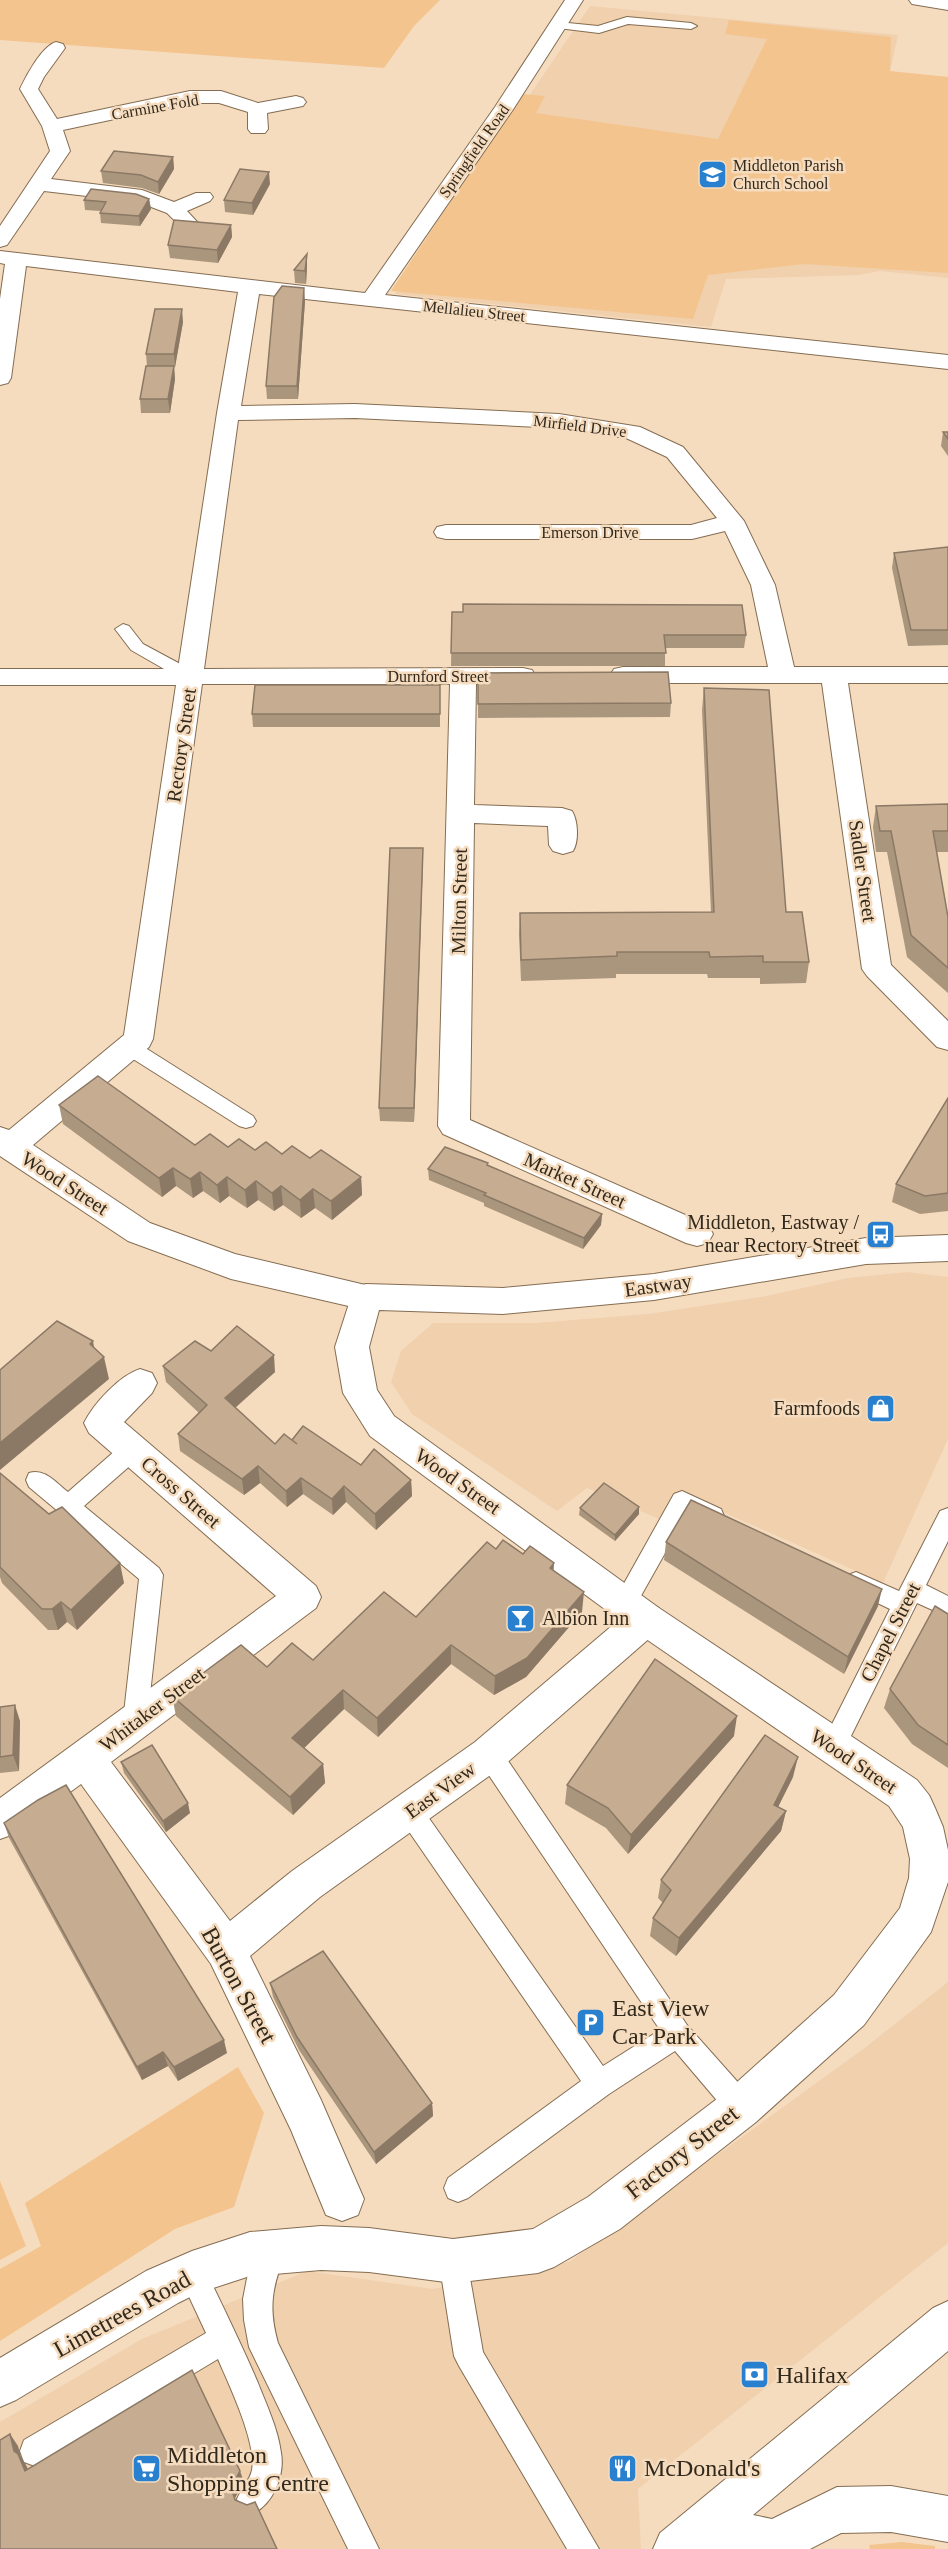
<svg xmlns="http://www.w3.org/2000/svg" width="948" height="2549" font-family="Georgia,serif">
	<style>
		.built { fill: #f0d0ad }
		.green { fill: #f3c48e }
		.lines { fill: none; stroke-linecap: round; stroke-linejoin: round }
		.service-casing { stroke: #846d52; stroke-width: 2 }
		.pedestrian-casing { stroke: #846d52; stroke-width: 2 }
		.minor-casing { stroke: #846d52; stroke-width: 2 }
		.tertiary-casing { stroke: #846d52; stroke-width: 2 }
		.service { fill: #fff; fill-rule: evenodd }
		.pedestrian { fill: #fff; fill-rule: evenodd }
		.minor { fill: #fff; fill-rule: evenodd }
		.tertiary { fill: #fff; fill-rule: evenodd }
		.wall { fill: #aa957d }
		.shaded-wall { fill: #8b7966 }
		.building { fill: #c6ad91; stroke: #8b7966; stroke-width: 1.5 }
		.labels { text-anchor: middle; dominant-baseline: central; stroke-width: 5; stroke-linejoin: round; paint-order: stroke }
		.far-street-label { font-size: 16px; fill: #32291d; stroke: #f6dcbf }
		.far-poi-label { font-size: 16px; fill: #32291d; stroke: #f6dcbf; text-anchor: start }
		.street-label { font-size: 20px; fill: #32291d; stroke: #f6dcbf }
		.poi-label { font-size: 20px; fill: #32291d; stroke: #f6dcbf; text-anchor: end }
		.near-street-label { font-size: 24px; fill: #32291d; stroke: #f6dcbf }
		.near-poi-label { font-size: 24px; fill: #32291d; stroke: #f6dcbf; text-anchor: start }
	</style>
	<rect width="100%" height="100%" fill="#f6dcbf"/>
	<g class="built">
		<polygon points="590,6 898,35 890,72 948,77 948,278 880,271 859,275 726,279 711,327 395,294"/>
		<polygon points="907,1272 948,1277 948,1439 883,1583 680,1493 659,1519 587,1488 557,1511 412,1414 391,1382 401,1351 433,1323 536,1323 648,1314 767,1296 848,1278"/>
		<polygon points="948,1982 948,2243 638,2489 641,2549 0,2549 0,2422 142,2339 307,2271 433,2289 569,2262 862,2050"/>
	</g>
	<g class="green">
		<polygon points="0,0 440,0 414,26 384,68 0,40"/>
		<polygon points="729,20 891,37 890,71 948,77 948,273 804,264 708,275 693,319 391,291 522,94 545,96 536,113 718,139 767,39 725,34"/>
		<polygon points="238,2067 264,2113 234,2207 175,2229 0,2341 0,2269 41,2246 25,2203"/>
		<polygon points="0,2181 26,2246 0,2260"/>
		<polygon points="902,2542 935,2546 935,2549 870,2549 869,2545"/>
	</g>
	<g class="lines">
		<defs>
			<g id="service">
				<polygon points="627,17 691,23 697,26 691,29 628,24 599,33 558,28 552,25 558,22 598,26"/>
				<polygon points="123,624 129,626 143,644 197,673 199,677 197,681 185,681 131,650 115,629"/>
				<polygon points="129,1040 136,1042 253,1116 256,1121 253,1126 246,1128 239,1126 122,1052 119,1047 122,1042"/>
				<path d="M132 1441 140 1443 143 1450 140 1457 84 1506 159 1568 163 1575 147 1722 144 1730 135 1733 126 1730 123 1722 139 1579 29 1487 26 1480 29 1473C45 1468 56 1483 68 1492L124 1443Z"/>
				<polygon points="682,1491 721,1509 724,1516 721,1523 713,1526 687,1514 633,1610 625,1613 617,1610 613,1603 617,1596 674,1494"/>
				<polygon points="948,1508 948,1541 926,1585 948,1596 948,1617 917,1603 842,1754 833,1757 824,1754 821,1746 890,1609 848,1589 844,1582 848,1575 856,1572 899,1591 940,1511"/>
				<polygon points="489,1743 498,1746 687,2025 751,2097 755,2107 751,2117 741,2121 731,2117 675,2051 609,2094 468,2198 458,2202 448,2198 444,2188 448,2178 581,2081 401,1820 397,1812 401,1804 410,1800 419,1804 603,2066 660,2030 480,1762 477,1754 480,1746"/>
				<path d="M272 2238 282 2242 286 2252C272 2287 268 2307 278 2343L379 2549H348L249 2347 244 2320 243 2299 247 2278 262 2242Z"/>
				<polygon points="453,2247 463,2251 467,2261 483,2352 599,2549 567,2549 459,2366 454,2356 439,2261 443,2251"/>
				<path d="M192 2259 202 2263C221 2303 241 2343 258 2383 267 2406 278 2429 281 2453 285 2475 273 2505 252 2514L241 2510 237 2499C241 2490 250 2480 252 2470 257 2443 229 2385 218 2359L46 2462 35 2466 24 2462 20 2451 24 2440 206 2333 178 2273 182 2263Z"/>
			</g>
			<polygon id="pedestrian" points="948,2301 948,2351 753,2515 772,2519 837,2487 891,2486 948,2496 948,2542 891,2532 841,2533 810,2549 653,2549 660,2533 933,2308"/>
			<g id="minor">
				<path d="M565 0H583L514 108 385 295 948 355V369L259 294 241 406 355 404 559 414 640 427 683 447 744 521 775 585 794 667H948V683H848L891 965 948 1021V1050L937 1047 867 976 862 969 822 683H623L614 681 610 675 614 669 623 667H768L751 585 725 531 692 539H446L437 537 434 532 437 527 446 525H691L717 518 667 457 626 438 559 428 355 418 238 420 204 669 523 668 532 670 536 676 532 682 523 684H476L474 805 562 808 572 811C578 821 579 841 573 851L563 854 553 851 549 845 548 826 474 823 470 1120 708 1225 713 1234 708 1243 697 1246 686 1243 443 1134 438 1126 450 684H202L153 1039 149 1047 33 1145 150 1223 235 1254 378 1288 383 1297 378 1306 366 1310 231 1279 128 1241 0 1156V1127L9 1130 124 1035 176 685H0V669H178L217 413 238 292 26 266 11 378 8 383 0 385V299L5 264 0 263V251L365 293 495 107Z"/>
				<polygon points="909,0 948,0 948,10 912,4"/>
				<path d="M56 42 63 44 65 48 44 77 38 89 57 119 190 91H221L258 103 296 96 303 98 306 102 303 106 267 113 268 129 265 133H251L248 129V112L219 103H190L63 130 70 151 51 179 142 190 174 202 196 193H210L213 197 210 201 187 211 200 225 197 229 190 231 183 229 167 213 138 202 44 191 7 245 0 247V226L50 151 42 126 20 89C26 76 42 46 56 42Z"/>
				<path d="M140 1369 152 1373 157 1383 152 1393 124 1422 316 1586 321 1597 316 1608 111 1762 230 1921 292 1871 475 1742 633 1608 646 1603 659 1608 665 1619 659 1630 503 1766 320 1897 250 1956 321 2100 364 2199 358 2215 342 2221 326 2215 291 2130 211 1964 81 1784 14 1834 0 1839V1798L276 1596 89 1433 84 1423C94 1403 119 1376 140 1369Z"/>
			</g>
			<polygon id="tertiary" points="948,1235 948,1261 866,1264 654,1300 503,1314 379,1310 369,1347 377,1390 394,1416 659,1608 917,1780 929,1795 935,1808 943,1827 948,1850 948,1882 931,1932 864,2025 756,2122 620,2229 554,2267 538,2273 453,2283 369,2272 321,2270 250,2276 198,2293 178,2303 16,2400 0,2407 0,2358 146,2271 192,2251 250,2232 321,2226 369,2228 453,2239 533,2229 588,2197 726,2092 834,1995 900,1908 909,1878 910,1859 903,1827 889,1806 633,1630 370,1436 343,1393 335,1347 354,1288 366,1284 503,1288 654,1274 866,1238"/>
		</defs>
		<use href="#service" class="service-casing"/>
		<use href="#pedestrian" class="pedestrian-casing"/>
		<use href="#minor" class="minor-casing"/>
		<use href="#tertiary" class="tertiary-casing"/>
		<use href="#service" class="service"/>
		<use href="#pedestrian" class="pedestrian"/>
		<use href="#minor" class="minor"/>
		<use href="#tertiary" class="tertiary"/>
	</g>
	<g class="wall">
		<polygon points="173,157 174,169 159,194 142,188 103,183 101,171"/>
		<polygon points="270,184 253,215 225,212 224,200"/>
		<polygon points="149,199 151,209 140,226 101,223 100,213 100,211 85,210 84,200"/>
		<polygon points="231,225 232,237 218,263 170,258 168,245"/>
		<polygon points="307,254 307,267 306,284 295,283 294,270"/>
		<polygon points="305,301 298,399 267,399 266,386"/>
		<polygon points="183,322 175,367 174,367 175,379 170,413 141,413 140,399 147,366 146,354"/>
		<polygon points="943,432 948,432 948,456 941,446"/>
		<polygon points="948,547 948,645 908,646 892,568 894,553"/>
		<polygon points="452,612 746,635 744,648 665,648 665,666 451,666"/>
		<polygon points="478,673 671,703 670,717 478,718"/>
		<polygon points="440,685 440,727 253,727 252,714"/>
		<polygon points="704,688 786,912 809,962 806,983 760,984 760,978 708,978 707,974 616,974 616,978 521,981 519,934 520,913 711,912 702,710"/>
		<polygon points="948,804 948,852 936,852 948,917 948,993 907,957 887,852 876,852 873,827 876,806"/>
		<polygon points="423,848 414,1122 380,1121 379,1108"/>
		<polygon points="948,1098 948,1211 920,1214 892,1202 896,1184"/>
		<polygon points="59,1105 195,1145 255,1150 310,1158 361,1177 362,1195 332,1220 315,1208 301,1218 283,1205 274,1211 258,1200 247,1208 229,1196 220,1203 203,1191 193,1198 176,1186 162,1197 63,1124"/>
		<polygon points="488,1165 602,1214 601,1225 583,1249 484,1206 484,1203 429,1180 428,1169"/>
		<polygon points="211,1351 275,1372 235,1408 275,1444 292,1440 361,1465 411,1480 412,1496 376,1530 346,1502 333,1515 303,1494 287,1507 260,1483 244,1495 180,1451 178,1434 199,1413 166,1382 163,1366"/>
		<polygon points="0,1473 124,1583 77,1630 67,1622 58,1630 48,1630 2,1583 0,1577"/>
		<polygon points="639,1507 639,1514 615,1541 579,1515 580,1508"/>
		<polygon points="666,1542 878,1606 844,1674 664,1560"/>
		<polygon points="496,1549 523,1554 554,1571 582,1612 526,1677 494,1695 451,1664 378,1737 344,1709 304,1748 323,1764 325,1783 293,1815 176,1716 172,1696 267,1667 313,1660 416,1617"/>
		<polygon points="948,1614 948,1768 912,1744 884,1708 890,1689"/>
		<polygon points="0,1707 20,1721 19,1771 0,1773"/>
		<polygon points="734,1736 628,1854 606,1828 565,1804 567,1785"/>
		<polygon points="121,1762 190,1813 166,1832 124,1773"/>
		<polygon points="793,1777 778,1807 786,1811 781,1831 676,1956 650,1936 653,1918 663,1903 658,1898 661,1880"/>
		<polygon points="4,1823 227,2053 178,2081 168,2066 142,2080 9,1838"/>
		<polygon points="270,1983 432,2103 433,2116 376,2164 299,2050 273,1997"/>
	</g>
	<g class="shaded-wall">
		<polygon points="173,157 174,169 159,194 158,182"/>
		<polygon points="269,172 270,184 253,215 252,203"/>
		<polygon points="149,199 151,209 140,226 139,216"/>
		<polygon points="231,225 232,237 218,263 217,250"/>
		<polygon points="307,254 307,267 306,284 305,271"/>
		<polygon points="304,288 305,301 298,399 297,386"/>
		<polygon points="182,309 183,322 175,367 174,354"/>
		<polygon points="174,366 175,379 170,413 168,399"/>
		<polygon points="423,848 423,861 414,1122 414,1108"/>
		<polygon points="173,1168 176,1186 162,1197 159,1178"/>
		<polygon points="200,1172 203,1191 193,1198 190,1179"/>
		<polygon points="227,1177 229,1196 220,1203 217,1185"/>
		<polygon points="361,1177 362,1195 332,1220 331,1201"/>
		<polygon points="256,1181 258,1200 247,1208 245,1190"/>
		<polygon points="281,1186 283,1205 274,1211 272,1193"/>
		<polygon points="313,1189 315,1208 301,1218 300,1200"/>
		<polygon points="602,1214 601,1225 583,1249 584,1238"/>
		<polygon points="93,1341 97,1363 104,1357 109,1379 0,1470 0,1443"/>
		<polygon points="274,1355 275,1372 227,1415 225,1398"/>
		<polygon points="258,1466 260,1483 244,1495 242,1479"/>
		<polygon points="301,1478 303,1494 287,1507 286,1491"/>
		<polygon points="411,1480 412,1496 376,1530 375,1514"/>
		<polygon points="344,1486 346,1502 333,1515 332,1499"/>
		<polygon points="639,1507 639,1514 615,1541 615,1535"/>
		<polygon points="120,1563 124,1583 77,1630 71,1610"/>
		<polygon points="554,1563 553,1583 550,1568"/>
		<polygon points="882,1589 878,1606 844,1674 848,1657"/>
		<polygon points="584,1592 582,1612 526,1677 494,1695 495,1676"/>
		<polygon points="61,1602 67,1622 58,1630 52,1609"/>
		<polygon points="451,1645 451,1664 378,1737 377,1718"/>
		<polygon points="343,1690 344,1709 295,1757 292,1738"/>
		<polygon points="15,1705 20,1721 19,1771 13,1755"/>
		<polygon points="737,1716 734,1736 628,1854 631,1835"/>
		<polygon points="798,1757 793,1777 769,1825 774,1805"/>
		<polygon points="323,1764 325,1783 293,1815 290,1797"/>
		<polygon points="188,1803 190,1813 166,1832 163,1821"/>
		<polygon points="786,1811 781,1831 676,1956 679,1938"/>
		<polygon points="224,2040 227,2053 178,2081 174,2067"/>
		<polygon points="163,2052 168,2066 142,2080 137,2067"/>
		<polygon points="432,2103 433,2116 376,2164 374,2152"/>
		<polygon points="10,2434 18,2446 21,2457 26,2465 34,2482 25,2471 14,2451"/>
		<polygon points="240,2471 244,2482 235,2498 239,2511 231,2487"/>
	</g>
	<g class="building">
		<polygon points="114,151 173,157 158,182 141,175 101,171"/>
		<polygon points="240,169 269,172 252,203 224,200"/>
		<polygon points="91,189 136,194 149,199 139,216 100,213 106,202 84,200"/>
		<polygon points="174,220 231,225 217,250 168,245"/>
		<polygon points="307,254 305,271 294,270"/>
		<polygon points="282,286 304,288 297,386 266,386 274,297"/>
		<polygon points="155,309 182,309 174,354 146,354"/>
		<polygon points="146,366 174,366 168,399 140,399"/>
		<polygon points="943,432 948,432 948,439"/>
		<polygon points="948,547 948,630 911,630 894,553"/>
		<polygon points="463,604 742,605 746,635 664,635 666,653 451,653 452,612 463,612"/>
		<polygon points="668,672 671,703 478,704 478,673"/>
		<polygon points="255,685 440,685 440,714 252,714"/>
		<polygon points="704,688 769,690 786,912 802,912 809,962 763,962 763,956 710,957 709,952 617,952 617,956 521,960 520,913 714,912"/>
		<polygon points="948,804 948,831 933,831 948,917 948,968 911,935 891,831 880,831 876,806"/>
		<polygon points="390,848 423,848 414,1108 379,1108"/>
		<polygon points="98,1076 195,1145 210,1134 228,1147 239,1139 255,1150 266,1142 282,1154 292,1146 310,1158 321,1150 361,1177 331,1201 313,1189 300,1200 281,1186 272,1193 256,1181 245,1190 227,1177 217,1185 200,1172 190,1179 173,1168 159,1178 59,1105"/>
		<polygon points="948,1098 948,1193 925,1196 896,1184"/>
		<polygon points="445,1147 488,1163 487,1165 602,1214 584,1238 484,1195 486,1193 428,1169"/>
		<polygon points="57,1321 93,1341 90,1344 104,1357 0,1443 0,1370"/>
		<polygon points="237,1326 274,1355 225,1398 275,1444 284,1434 297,1444 292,1440 303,1426 361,1465 374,1449 411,1480 375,1514 344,1486 332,1499 301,1478 286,1491 258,1466 242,1479 178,1434 207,1405 163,1366 195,1341 211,1351"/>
		<polygon points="0,1473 49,1514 62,1507 120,1563 71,1610 61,1602 52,1609 42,1609 0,1567"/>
		<polygon points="604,1483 639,1507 615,1535 580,1508"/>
		<polygon points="691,1500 882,1589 848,1657 666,1542"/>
		<polygon points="503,1540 523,1554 530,1546 554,1563 550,1568 584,1592 527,1658 495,1676 451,1645 377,1718 343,1690 292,1738 323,1764 290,1797 172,1696 241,1645 267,1667 292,1643 313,1660 384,1592 416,1617 487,1542 496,1549"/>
		<polygon points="935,1606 948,1614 948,1745 918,1725 890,1689"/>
		<polygon points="655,1659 737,1716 631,1835 608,1808 567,1785"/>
		<polygon points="15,1705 13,1755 0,1757 0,1707"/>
		<polygon points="765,1735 798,1757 774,1805 786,1811 679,1938 653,1918 671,1890 661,1880"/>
		<polygon points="152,1745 188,1803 163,1821 121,1762"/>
		<polygon points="66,1785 224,2040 174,2067 163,2052 137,2067 4,1823 38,1800"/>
		<polygon points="323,1951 432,2103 374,2152 297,2037 270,1983"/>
		<polygon points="192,2370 240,2471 231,2487 235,2500 247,2505 255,2502 277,2549 0,2549 0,2440 10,2434 14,2451 18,2454 25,2471"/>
	</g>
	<defs>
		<symbol id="school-square" viewBox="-11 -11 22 22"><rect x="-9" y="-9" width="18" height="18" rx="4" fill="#2980ce" stroke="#f6dcbf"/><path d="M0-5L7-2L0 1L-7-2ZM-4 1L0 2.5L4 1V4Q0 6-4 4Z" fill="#fff"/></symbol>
		<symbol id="bus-square" viewBox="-11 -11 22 22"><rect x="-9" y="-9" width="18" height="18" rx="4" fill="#2980ce" stroke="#f6dcbf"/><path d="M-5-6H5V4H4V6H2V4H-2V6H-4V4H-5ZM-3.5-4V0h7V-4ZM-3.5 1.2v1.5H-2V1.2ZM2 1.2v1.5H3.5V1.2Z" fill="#fff"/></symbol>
		<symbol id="shop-square" viewBox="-11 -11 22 22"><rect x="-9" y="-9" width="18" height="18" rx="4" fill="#2980ce" stroke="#f6dcbf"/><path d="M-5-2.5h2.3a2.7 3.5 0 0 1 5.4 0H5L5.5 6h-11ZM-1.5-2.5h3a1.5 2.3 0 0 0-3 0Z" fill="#fff"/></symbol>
		<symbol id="bar-square" viewBox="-11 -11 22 22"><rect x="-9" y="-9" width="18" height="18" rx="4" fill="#2980ce" stroke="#f6dcbf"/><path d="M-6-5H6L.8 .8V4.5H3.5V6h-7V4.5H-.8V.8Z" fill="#fff"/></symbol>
		<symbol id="parking-square" viewBox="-11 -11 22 22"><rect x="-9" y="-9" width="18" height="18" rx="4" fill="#2980ce" stroke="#f6dcbf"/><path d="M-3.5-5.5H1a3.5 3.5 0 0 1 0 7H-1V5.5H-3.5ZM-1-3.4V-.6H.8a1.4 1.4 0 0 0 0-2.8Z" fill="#fff"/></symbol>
		<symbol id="bank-square" viewBox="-11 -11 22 22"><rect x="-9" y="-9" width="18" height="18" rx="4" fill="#2980ce" stroke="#f6dcbf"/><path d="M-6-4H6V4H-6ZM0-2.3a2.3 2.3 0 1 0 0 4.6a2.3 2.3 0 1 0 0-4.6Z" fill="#fff"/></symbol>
		<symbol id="restaurant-square" viewBox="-11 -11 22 22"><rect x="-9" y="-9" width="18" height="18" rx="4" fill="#2980ce" stroke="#f6dcbf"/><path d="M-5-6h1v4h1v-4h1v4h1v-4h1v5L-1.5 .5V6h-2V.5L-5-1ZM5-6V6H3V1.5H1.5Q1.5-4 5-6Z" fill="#fff"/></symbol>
		<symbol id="supermarket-square" viewBox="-11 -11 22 22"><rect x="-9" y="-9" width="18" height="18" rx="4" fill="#2980ce" stroke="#f6dcbf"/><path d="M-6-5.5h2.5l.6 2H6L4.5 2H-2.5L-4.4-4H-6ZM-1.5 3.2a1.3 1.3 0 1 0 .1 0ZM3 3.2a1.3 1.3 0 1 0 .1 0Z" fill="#fff"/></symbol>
	</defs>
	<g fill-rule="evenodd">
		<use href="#school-square" x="696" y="158" width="33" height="33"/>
		<use href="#bus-square" x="864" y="1218" width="33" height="33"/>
		<use href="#shop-square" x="864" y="1392" width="33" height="33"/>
		<use href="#bar-square" x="504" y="1602" width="33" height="33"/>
		<use href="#parking-square" x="574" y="2006" width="33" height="33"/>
		<use href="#bank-square" x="738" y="2358" width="33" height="33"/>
		<use href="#restaurant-square" x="606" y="2452" width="33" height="33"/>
		<use href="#supermarket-square" x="130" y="2452" width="33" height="33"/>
	</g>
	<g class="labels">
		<g class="far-street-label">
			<text transform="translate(155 107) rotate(-10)">Carmine Fold</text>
			<text transform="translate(474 151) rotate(-55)">Springfield Road</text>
			<text transform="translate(474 311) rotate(6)">Mellalieu Street</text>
			<text transform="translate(580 426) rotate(7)">Mirfield Drive</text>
			<text x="590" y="532">Emerson Drive</text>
			<text x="438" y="676">Durnford Street</text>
		</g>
		<g class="far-poi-label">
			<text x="733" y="165">Middleton Parish<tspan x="733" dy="18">Church School</tspan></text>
		</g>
		<g class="street-label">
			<text transform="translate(181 745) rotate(-82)">Rectory Street</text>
			<text transform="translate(863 871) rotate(82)">Sadler Street</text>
			<text transform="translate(459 901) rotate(-89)">Milton Street</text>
			<text transform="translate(575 1180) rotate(24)">Market Street</text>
			<text transform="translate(65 1183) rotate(33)">Wood Street</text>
			<text transform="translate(658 1285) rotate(-8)">Eastway</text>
			<text transform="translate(458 1481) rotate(35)">Wood Street</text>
			<text transform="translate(181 1492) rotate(41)">Cross Street</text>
			<text transform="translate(890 1632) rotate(-63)">Chapel Street</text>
			<text transform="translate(152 1709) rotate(-37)">Whitaker Street</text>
			<text transform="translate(854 1761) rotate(34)">Wood Street</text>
			<text transform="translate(440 1790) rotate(-36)">East View</text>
		</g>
		<g class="poi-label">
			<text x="859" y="1222">Middleton, Eastway /<tspan x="859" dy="23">near Rectory Street</tspan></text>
			<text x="860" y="1408">Farmfoods</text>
			<text x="542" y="1618" text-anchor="start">Albion Inn</text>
		</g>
		<g class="near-street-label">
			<text transform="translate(239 1985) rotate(61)">Burton Street</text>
			<text transform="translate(682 2152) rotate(-38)">Factory Street</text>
			<text transform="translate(122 2314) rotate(-29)">Limetrees Road</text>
		</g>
		<g class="near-poi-label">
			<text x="612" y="2008">East View<tspan x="612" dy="28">Car Park</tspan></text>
			<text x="776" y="2375">Halifax</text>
			<text x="167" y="2455">Middleton<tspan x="167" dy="28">Shopping Centre</tspan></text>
			<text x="644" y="2468">McDonald's</text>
		</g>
	</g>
</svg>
